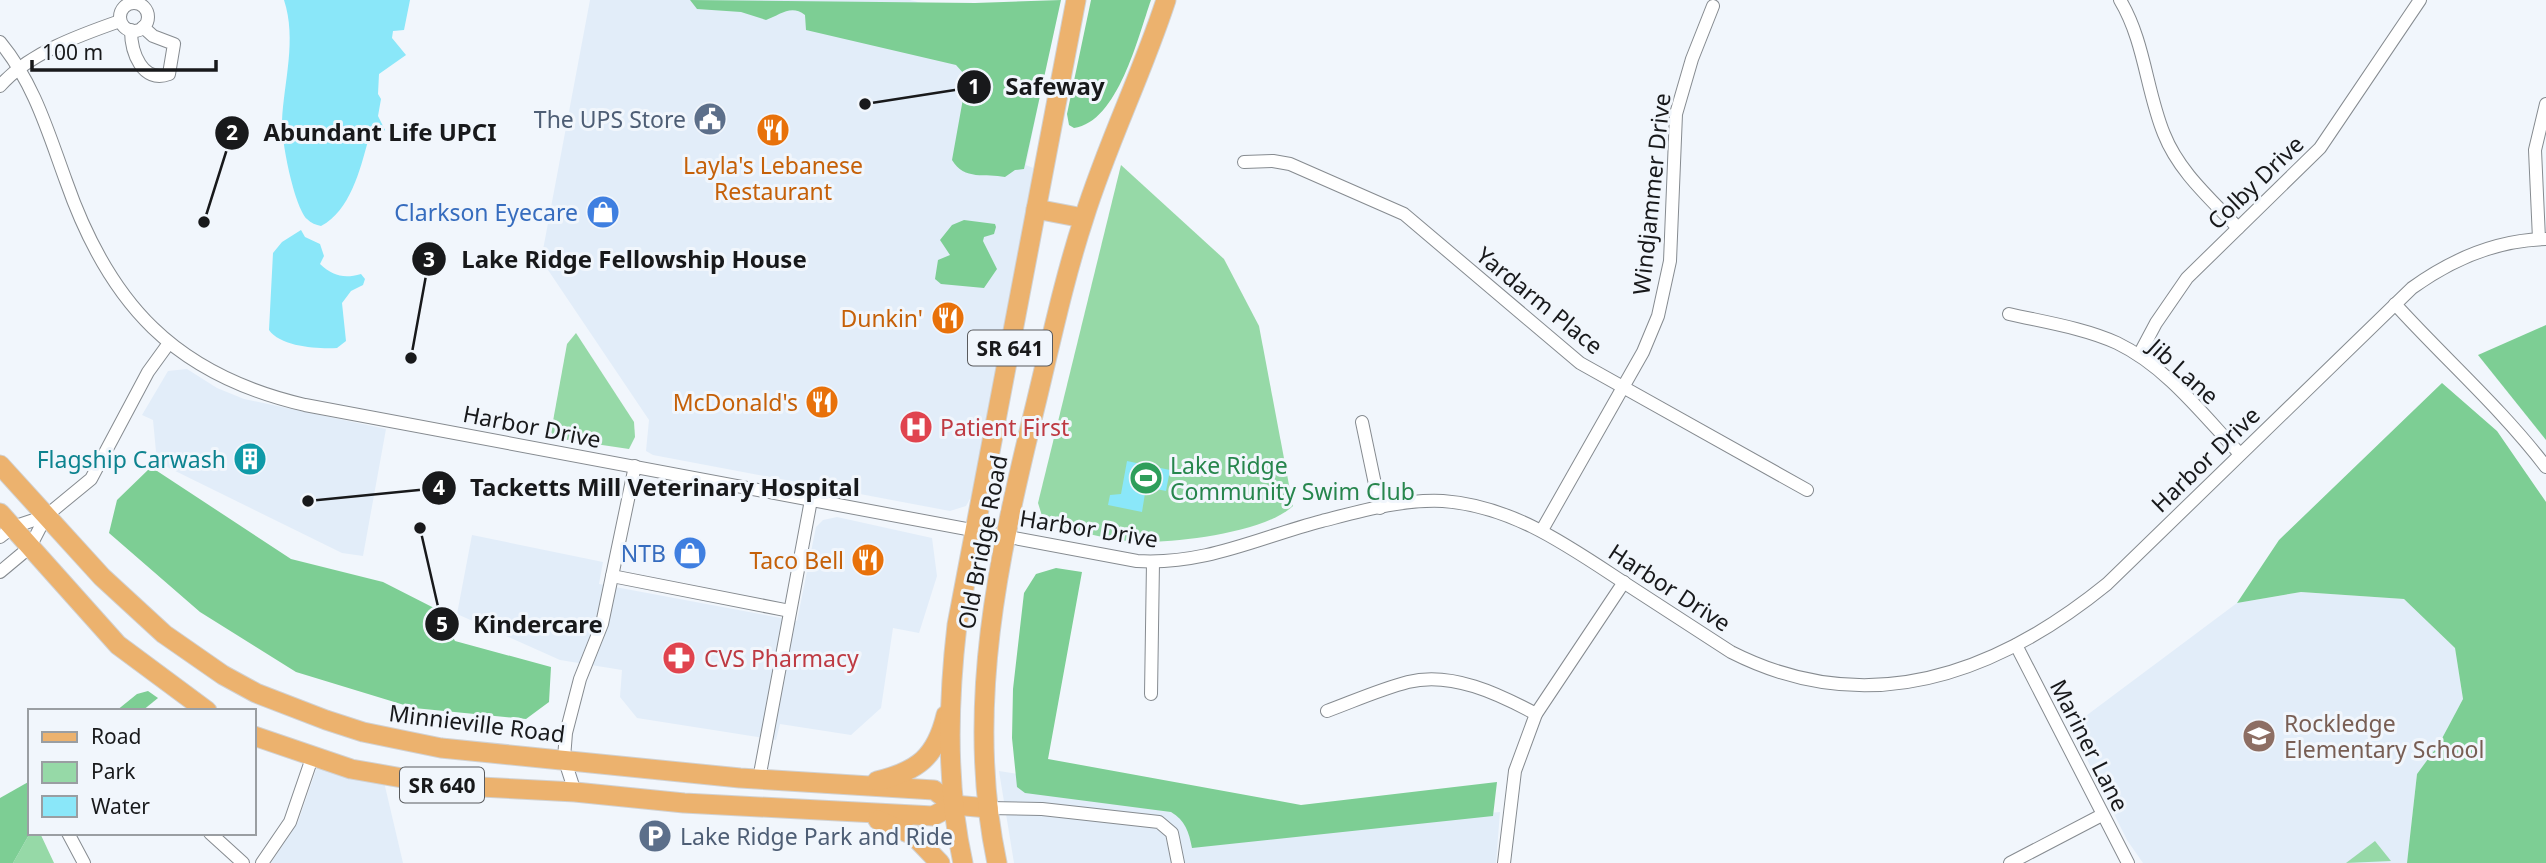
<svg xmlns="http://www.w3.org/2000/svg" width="2546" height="863" font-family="'Noto Sans',sans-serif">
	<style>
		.built { fill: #e2edf9 }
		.green { fill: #96d9a7 }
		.forest { fill: #7dce94 }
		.water { fill: #8ae7f9 }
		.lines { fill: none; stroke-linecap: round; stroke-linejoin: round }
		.street-casing { stroke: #868b90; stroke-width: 14 }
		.primary-casing { stroke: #d1d1d1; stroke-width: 21 }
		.street { stroke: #fff; stroke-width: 12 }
		.primary { stroke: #ecb26e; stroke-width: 19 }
		.labels { text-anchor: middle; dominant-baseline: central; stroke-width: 6; stroke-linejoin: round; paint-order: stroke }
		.shield { fill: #f1f6fc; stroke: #595b5e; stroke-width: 2 }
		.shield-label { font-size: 21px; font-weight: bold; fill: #18191b }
		.service-label { font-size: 23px; fill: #4e5e75; stroke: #f1f6fc; text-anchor: end }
		.food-label { font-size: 23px; fill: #c56008; stroke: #f1f6fc; text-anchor: end }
		.street-label { font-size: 23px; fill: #18191b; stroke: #f1f6fc }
		.shop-label { font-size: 23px; fill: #366cbe; stroke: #f1f6fc; text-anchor: end }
		.health-label { font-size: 23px; fill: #be3a42; stroke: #f1f6fc; text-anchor: start }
		.culture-label { font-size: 23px; fill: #0d838f; stroke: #f1f6fc; text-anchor: end }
		.leisure-label { font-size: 23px; fill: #27864d; stroke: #f1f6fc; text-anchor: start }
		.education-label { font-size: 23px; fill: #785e54; stroke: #f1f6fc; text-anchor: start }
		.leader { fill: none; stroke: #18191b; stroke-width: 2.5 }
		.callout-dot { fill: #18191b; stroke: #f1f6fc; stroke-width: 2.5 }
		.mark-label { font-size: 21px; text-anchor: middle; font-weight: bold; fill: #fff }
		.callout-label { font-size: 24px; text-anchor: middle; font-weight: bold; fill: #18191b; stroke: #f1f6fc; stroke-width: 6; stroke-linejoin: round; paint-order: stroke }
	</style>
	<rect width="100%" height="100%" fill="#f1f6fc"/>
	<g class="built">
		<polygon points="590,0 910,0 1052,36 1026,165 1033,168 1025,240 971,497 966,506 950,511 653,455 646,451 649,420 546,267 542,255"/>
		<polygon points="187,369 217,388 244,399 386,429 363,556 342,553 157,462 153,420 142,415 168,371"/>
		<polygon points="837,517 932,538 937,576 919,633 893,628 881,708 851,735 780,724 776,740 637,718 620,697 622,670 560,660 457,614 472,535 603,562 599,584 797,621 816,527 823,520"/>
		<polygon points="2301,592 2404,599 2455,648 2463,699 2439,744 2417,774 2407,863 2143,863 2127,840 2071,727 2237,603"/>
		<polygon points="317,767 384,782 403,863 271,863 298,822"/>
		<polygon points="999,771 1201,802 1205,839 1500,812 1496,863 1014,863"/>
	</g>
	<g class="green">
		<path d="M1121 165 1224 259 1259 326 1293 506C1265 532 1182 542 1143 542 1114 542 1070 530 1043 519L1038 503Z"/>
		<polygon points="576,333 634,422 635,437 629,449 555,438 551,432 567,344"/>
		<polygon points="30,833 40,833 54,863 13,863"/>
		<polygon points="2375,841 2391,861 2346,863"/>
	</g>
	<g class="forest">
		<path d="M690 0 975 3 1061 0 1024 169 1015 170 1005 177C986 173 964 181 952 160L966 82 965 75 956 65 806 30 805 15C791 4 780 15 766 20L741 12 697 9Z"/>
		<path d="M1091 0H1151C1138 37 1118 122 1074 128L1069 125 1067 114Z"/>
		<polygon points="964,220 995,224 996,227 994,234 984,237 983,241 997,269 984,288 941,284 935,279 938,260 950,255 940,240 952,225"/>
		<polygon points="2546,325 2546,440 2478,355"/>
		<polygon points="2442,383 2497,431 2546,502 2546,863 2407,863 2417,774 2439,744 2463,699 2455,648 2404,599 2301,592 2237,603 2279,540"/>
		<polygon points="151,467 291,559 383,582 438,610 455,641 551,667 549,702 526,719 414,708 296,672 200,612 109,533 117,500"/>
		<path d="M1056 568 1082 572 1048 759 1301 805 1497 782 1493 816 1192 848C1189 832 1185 820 1171 812L1025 793 1017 787 1012 738 1013 689 1024 593 1036 574Z"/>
		<polygon points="148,691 158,698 142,711 116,711 137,694"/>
		<polygon points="30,781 30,833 13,863 0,863 0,798"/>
	</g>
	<g class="water">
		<path d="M284 0H410L404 30 393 31 392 38 406 55 379 74 378 94 381 99 378 116 385 130 368 141C360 170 350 211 321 226 316 225 311 223 307 219 294 206 281 139 282 121 284 81 297 40 284 0Z"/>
		<path d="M301 230 305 237 320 244 324 256 320 264C333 276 344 279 361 274L365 279 363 285 351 291 342 303 346 341 337 348C318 349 281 347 269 330L273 253 282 242Z"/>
		<polygon points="1127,461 1170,470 1166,491 1146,487 1142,512 1108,505 1110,495 1121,494"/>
	</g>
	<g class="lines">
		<defs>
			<g id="street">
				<path d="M2120 0C2145 42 2146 90 2164 134 2179 172 2211 199 2238 228"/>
				<circle cx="134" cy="17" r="14"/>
				<path d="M131 30C131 52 142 84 169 74L174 44 153 36 143 27"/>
				<path d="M0 42C34 83 48 132 66 181 109 304 175 375 305 405L1137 561C1206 565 1257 538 1322 521 1361 511 1402 499 1443 501 1511 506 1564 543 1620 580 1657 604 1694 628 1731 652 1867 721 1995 675 2107 584L2412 288C2451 260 2497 240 2546 239"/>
				<path d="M0 86C29 53 80 35 120 21"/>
				<polyline points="1244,162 1273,161 1290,164 1404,214 1580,363 1807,490"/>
				<polyline points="2539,239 2535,150 2546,104"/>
				<path d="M2395 304C2445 359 2501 408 2546 467"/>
				<path d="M2009 314C2044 322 2084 328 2117 343 2167 367 2203 415 2240 454"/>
				<polyline points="2139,355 2156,323 2187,278 2320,148 2420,0"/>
				<polyline points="1362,422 1380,508"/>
				<polyline points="1542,530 1643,352 1658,316 1670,261 1676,114 1692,59 1713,6"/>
				<polyline points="0,537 13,527 46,516 91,479 148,372 169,343"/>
				<polyline points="0,572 30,547 46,516"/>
				<polyline points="612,576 790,611"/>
				<polyline points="2016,645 2128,863"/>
				<polyline points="1151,694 1153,562"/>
				<path d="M1327 711C1354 701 1381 689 1408 682 1451 671 1499 694 1536 714"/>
				<polyline points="759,779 811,500"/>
				<polyline points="575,792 564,758 566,733 580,679 602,624 635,466"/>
				<polyline points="988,808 1042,809 1159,822 1172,833 1178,863"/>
				<polyline points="68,833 84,863"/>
				<polyline points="210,833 243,863"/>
				<polyline points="262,863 290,822 312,758"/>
				<polyline points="1504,863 1515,771 1536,714 1624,582"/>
				<polyline points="2010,863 2102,815"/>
			</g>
			<g id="primary">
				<polyline points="1036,209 1083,218"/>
				<polyline points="0,465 102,577 164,634 223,675 256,693 326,720 363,732 441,748 740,778 934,790 954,805 988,808"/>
				<polyline points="0,513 118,645 207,711"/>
				<polyline points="254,736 351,769 442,785 575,792 684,803 933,816 954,805"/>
				<path d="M877 781C918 771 936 757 946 715"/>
				<polyline points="878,820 913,835 940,863"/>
				<path d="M963 863C946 787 948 702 957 625L1076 0"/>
				<path d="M997 863C964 708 999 554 1036 403 1051 341 1064 279 1084 218 1107 144 1142 74 1166 0"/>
			</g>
		</defs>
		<use href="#street" class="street-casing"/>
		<use href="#primary" class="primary-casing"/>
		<use href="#street" class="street"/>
		<use href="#primary" class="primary"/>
	</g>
	<defs>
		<symbol id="civic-disc" viewBox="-11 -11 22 22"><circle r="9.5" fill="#5c6f8a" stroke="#f1f6fc"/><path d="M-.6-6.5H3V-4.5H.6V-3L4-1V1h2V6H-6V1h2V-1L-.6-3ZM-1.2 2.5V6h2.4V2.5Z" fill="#fff"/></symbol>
		<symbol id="restaurant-disc" viewBox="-11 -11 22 22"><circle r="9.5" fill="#e8710a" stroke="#f1f6fc"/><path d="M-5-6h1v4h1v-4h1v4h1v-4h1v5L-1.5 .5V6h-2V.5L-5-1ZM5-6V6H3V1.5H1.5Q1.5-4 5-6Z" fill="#fff"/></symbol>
		<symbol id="shop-disc" viewBox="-11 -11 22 22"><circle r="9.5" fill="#3f7fe0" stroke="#f1f6fc"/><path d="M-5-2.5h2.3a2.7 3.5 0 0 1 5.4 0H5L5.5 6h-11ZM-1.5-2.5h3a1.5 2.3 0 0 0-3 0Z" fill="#fff"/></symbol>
		<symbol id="hospital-disc" viewBox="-11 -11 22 22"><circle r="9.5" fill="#e0444e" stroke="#f1f6fc"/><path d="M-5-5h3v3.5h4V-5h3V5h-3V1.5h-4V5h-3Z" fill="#fff"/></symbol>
		<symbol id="building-disc" viewBox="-11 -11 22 22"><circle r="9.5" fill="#0f9aa8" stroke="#f1f6fc"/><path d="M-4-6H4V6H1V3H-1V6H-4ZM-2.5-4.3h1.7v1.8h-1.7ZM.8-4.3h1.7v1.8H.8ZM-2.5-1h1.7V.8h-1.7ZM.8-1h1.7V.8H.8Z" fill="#fff"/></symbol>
		<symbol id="stadium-disc" viewBox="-11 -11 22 22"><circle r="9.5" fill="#2e9e5b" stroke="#f1f6fc"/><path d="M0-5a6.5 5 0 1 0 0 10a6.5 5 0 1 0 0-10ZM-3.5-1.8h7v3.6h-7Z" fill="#fff"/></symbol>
		<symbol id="pharmacy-disc" viewBox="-11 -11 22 22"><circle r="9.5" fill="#e0444e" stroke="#f1f6fc"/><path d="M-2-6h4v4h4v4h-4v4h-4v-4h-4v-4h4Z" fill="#fff"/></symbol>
		<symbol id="school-disc" viewBox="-11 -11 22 22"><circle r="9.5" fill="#8d6e63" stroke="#f1f6fc"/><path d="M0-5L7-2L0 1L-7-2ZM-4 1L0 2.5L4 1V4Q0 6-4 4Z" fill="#fff"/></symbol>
		<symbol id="parking-disc" viewBox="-11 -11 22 22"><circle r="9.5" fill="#5c6f8a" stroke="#f1f6fc"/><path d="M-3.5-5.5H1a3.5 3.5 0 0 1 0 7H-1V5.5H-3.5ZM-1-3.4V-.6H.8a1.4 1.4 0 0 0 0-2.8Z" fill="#fff"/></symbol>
	</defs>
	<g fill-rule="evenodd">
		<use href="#civic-disc" x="691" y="100" width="38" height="38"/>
		<use href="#restaurant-disc" x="754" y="111" width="38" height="38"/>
		<use href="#shop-disc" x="584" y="193" width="38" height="38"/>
		<use href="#restaurant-disc" x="929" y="299" width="38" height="38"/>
		<use href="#restaurant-disc" x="803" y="383" width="38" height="38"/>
		<use href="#hospital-disc" x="897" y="408" width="38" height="38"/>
		<use href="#building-disc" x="231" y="440" width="38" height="38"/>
		<use href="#stadium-disc" x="1127" y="459" width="38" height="38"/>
		<use href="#shop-disc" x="671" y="534" width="38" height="38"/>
		<use href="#restaurant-disc" x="849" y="541" width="38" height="38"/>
		<use href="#pharmacy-disc" x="660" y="639" width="38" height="38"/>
		<use href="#school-disc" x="2240" y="717" width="38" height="38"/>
		<use href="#parking-disc" x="636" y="817" width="38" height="38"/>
	</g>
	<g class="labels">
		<g class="shield">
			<rect x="968" y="330.5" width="84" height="35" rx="5"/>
			<rect x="400" y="767.5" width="84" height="35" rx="5"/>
		</g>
		<g class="shield-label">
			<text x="1010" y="348">SR 641</text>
			<text x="442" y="785">SR 640</text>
		</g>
		<g class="service-label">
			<text x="686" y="119">The UPS Store</text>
			<text x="680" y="836" text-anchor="start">Lake Ridge Park and Ride</text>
		</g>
		<g class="food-label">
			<text x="773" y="165" text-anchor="middle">Layla's Lebanese<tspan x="773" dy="26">Restaurant</tspan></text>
			<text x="923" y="318">Dunkin'</text>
			<text x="798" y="402">McDonald's</text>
			<text x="844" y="560">Taco Bell</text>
		</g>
		<g class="street-label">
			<text transform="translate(2255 182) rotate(-44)">Colby Drive</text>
			<text transform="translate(1651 194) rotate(-84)">Windjammer Drive</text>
			<text transform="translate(1540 300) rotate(39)">Yardarm Place</text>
			<text transform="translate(2184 371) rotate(42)">Jib Lane</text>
			<text transform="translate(532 426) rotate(11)">Harbor Drive</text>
			<text transform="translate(2205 459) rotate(-44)">Harbor Drive</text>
			<text transform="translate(1089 528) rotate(9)">Harbor Drive</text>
			<text transform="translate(982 542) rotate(-79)">Old Bridge Road</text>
			<text transform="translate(1670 587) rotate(33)">Harbor Drive</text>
			<text transform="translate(477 723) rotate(7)">Minnieville Road</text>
			<text transform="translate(2090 745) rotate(63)">Mariner Lane</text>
		</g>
		<g class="shop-label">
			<text x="578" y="212">Clarkson Eyecare</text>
			<text x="666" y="553">NTB</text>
		</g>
		<g class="health-label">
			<text x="940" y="427">Patient First</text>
			<text x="704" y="658">CVS Pharmacy</text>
		</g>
		<g class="culture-label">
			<text x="226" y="459">Flagship Carwash</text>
		</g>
		<g class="leisure-label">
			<text x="1170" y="465">Lake Ridge<tspan x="1170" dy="26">Community Swim Club</tspan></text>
		</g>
		<g class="education-label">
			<text x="2284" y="723">Rockledge<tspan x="2284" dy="26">Elementary School</tspan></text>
		</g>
	</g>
	<path class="leader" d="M865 104L974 87M204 222L232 133M411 358L429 259M308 501L439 488M420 528L442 624"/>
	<g class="callout-dot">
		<circle cx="865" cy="104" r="7"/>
		<circle cx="204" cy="222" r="7"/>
		<circle cx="411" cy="358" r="7"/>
		<circle cx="308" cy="501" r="7"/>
		<circle cx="420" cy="528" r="7"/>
		<circle cx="974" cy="87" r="18"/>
		<circle cx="232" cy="133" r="18"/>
		<circle cx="429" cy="259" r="18"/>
		<circle cx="439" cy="488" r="18"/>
		<circle cx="442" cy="624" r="18"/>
	</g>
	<g class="mark-label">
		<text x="974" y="94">1</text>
		<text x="232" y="140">2</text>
		<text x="429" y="267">3</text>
		<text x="439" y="495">4</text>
		<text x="442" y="632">5</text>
	</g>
	<g class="callout-label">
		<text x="1055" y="95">Safeway</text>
		<text x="380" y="141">Abundant Life UPCI</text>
		<text x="634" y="268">Lake Ridge Fellowship House</text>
		<text x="665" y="496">Tacketts Mill Veterinary Hospital</text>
		<text x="538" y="633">Kindercare</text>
	</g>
	<rect x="28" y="709" width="228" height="126" fill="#f1f6fc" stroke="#9a9ea2" stroke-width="2"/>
	<rect x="42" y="732" width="35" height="10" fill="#ecb26e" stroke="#9a9ea2" stroke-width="2"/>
	<text x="91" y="744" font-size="21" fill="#18191b">Road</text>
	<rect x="42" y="762" width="35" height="21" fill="#96d9a7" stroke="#9a9ea2" stroke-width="2"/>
	<text x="91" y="779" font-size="21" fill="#18191b">Park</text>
	<rect x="42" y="796" width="35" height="21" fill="#8ae7f9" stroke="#9a9ea2" stroke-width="2"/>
	<text x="91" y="814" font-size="21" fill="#18191b">Water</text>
	<path d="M32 60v10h184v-10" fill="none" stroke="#18191b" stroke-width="3.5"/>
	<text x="42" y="60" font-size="21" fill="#18191b" stroke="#f1f6fc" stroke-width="5" paint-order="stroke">100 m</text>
</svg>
